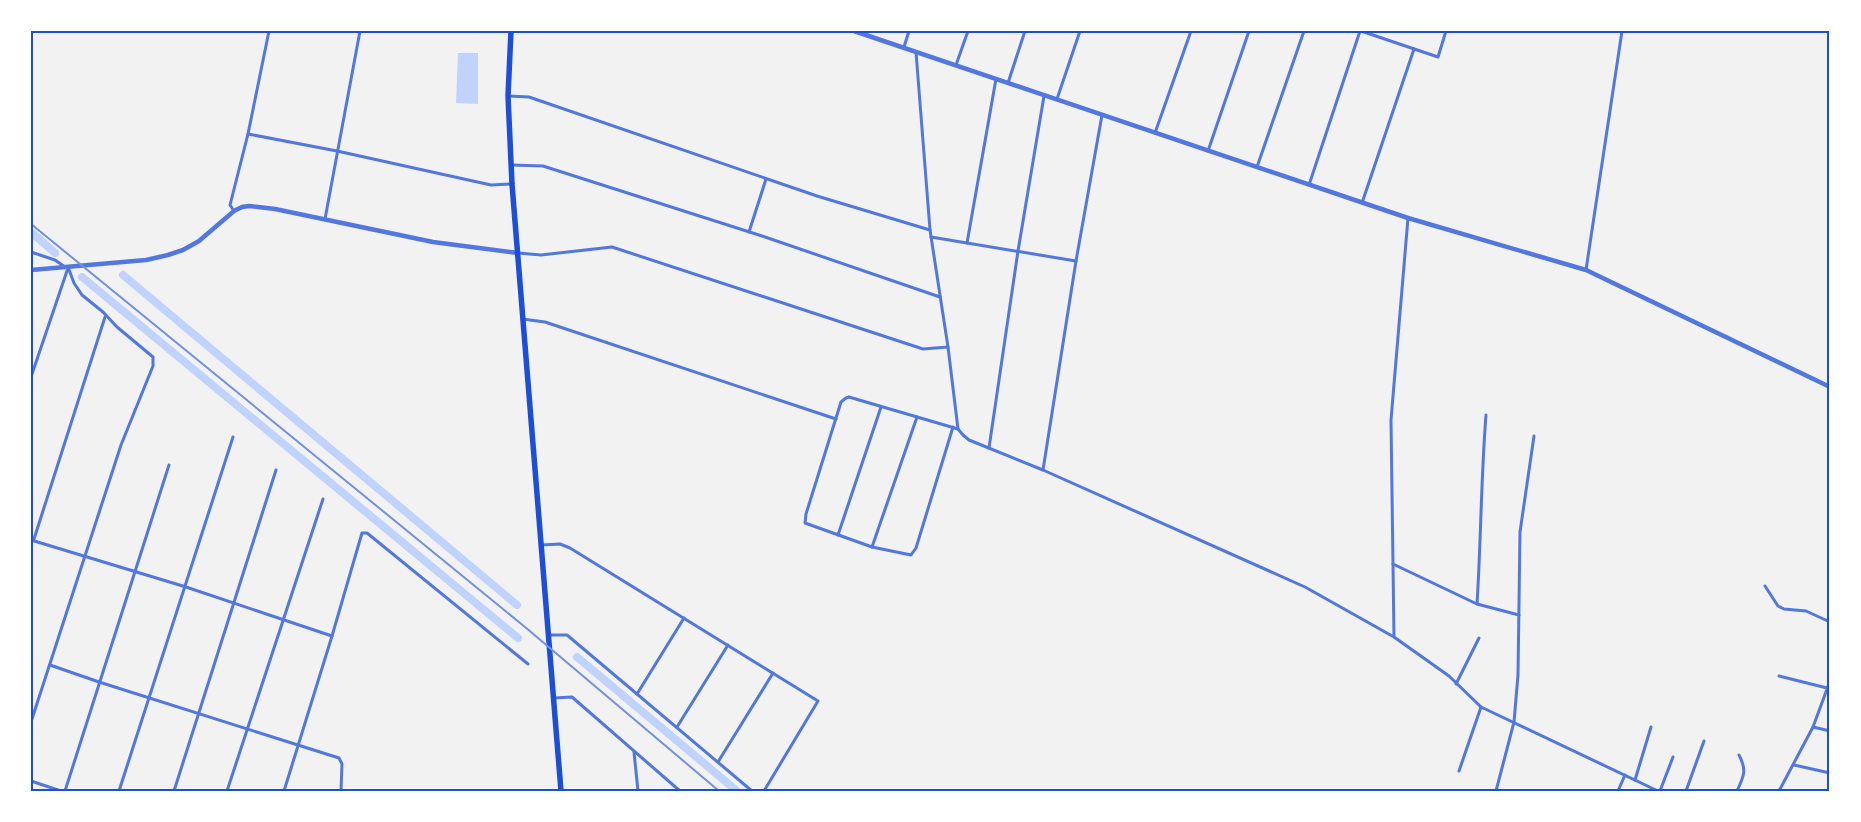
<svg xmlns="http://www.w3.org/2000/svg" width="1861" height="822" font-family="'Playfair Display',serif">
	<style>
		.water { fill: #bfd3fe }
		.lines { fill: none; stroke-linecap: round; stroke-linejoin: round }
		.canal { stroke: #bfd3fe; stroke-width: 8 }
		.minor { stroke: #5277de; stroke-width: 3 }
		.tertiary { stroke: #5277de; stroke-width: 4.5 }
		.trunk { stroke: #1d4ed8; stroke-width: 5.5 }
		.rail { stroke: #7290e2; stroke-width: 2 }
		.neatline { fill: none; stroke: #1d4ed8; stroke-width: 2 }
	</style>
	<rect width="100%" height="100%" fill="#f2f2f2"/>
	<polygon class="water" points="458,53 478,53 478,104 456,103"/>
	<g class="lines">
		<g class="canal">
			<polyline points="31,232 55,253"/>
			<polyline points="123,275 517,605"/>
			<polyline points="82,277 518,638"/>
			<polyline points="577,657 737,791"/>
		</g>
		<g class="minor">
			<polyline points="1361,31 1438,57 1446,31"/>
			<polyline points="904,47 909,31"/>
			<polyline points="916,52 930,230 948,347 958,429 963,435 969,440 1043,470 1305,587 1394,637 1449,676 1481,707 1658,791"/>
			<polyline points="956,65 968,31"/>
			<polyline points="1008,83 1025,31"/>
			<polyline points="508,96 529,97 817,196 930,230"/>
			<polyline points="1057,99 1080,31"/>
			<polyline points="1155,133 1191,31"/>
			<polyline points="248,134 337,151 491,185 512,184"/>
			<polyline points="1208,151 1249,31"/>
			<polyline points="511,165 543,166 765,237 940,297"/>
			<polyline points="1257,167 1304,31"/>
			<polyline points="1309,185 1360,31"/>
			<polyline points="1362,203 1414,49"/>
			<polyline points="234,211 230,205 248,134 269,31"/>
			<polyline points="325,219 360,31"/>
			<polyline points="749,232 766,179"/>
			<polyline points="931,237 1076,261"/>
			<polyline points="967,243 996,79"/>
			<polyline points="31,252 55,260 65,267"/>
			<polyline points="518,253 541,255 612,247 923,349 948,347"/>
			<polyline points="1586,270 1622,31"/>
			<polyline points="522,319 545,322 836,419"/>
			<polyline points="31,377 68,268"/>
			<polyline points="953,427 916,548 911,555 872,547 805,523 806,514 841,402 846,398 849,397 958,429"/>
			<polyline points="989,448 1018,251 1044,96"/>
			<polyline points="1043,470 1076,261 1102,115"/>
			<polyline points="838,535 881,407"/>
			<polyline points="34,539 105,317"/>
			<polyline points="31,540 186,587 332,636"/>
			<polyline points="541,545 560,544 570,548 818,701 764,791"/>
			<polyline points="872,547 917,417"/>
			<polyline points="1393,564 1477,604 1519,615"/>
			<polyline points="1765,586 1778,606 1784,609 1806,611 1830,622"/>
			<path d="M1477 604C1481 541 1481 478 1486 415"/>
			<polyline points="548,635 567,635 752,791"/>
			<polyline points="1394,636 1391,420 1408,218"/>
			<polyline points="50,665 99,682 339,758 342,764 341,791"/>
			<polyline points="1779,676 1827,688"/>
			<polyline points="1456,684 1479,638"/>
			<polyline points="637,694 684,618"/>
			<polyline points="554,698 572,697 680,791"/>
			<polyline points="31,722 121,445 153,366 153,357 117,327 103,312 82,295 74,283 68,267"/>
			<polyline points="677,727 728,645"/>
			<polyline points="1813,727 1830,731"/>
			<polyline points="634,752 638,791"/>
			<polyline points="718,762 773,673"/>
			<polyline points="1794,765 1830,773"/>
			<polyline points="1459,771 1481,707"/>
			<polyline points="1635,780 1651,727"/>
			<polyline points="31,781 61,791"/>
			<polyline points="65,791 169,465"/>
			<polyline points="119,791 233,437"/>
			<polyline points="174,791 276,470"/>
			<polyline points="227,791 323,499"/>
			<polyline points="284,791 332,636 362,533 367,533 528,664"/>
			<polyline points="1496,791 1514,722 1518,675 1520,532 1534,436"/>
			<polyline points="1618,791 1625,775"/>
			<polyline points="1660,791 1673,757"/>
			<polyline points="1686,791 1704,741"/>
			<path d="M1737 791C1744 776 1747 770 1739 755"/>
			<polyline points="1779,791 1813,727 1830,681"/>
		</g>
		<g class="tertiary">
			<polyline points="854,31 1408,218 1586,270 1830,387"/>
			<polyline points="31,270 146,260 168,255 183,250 199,241 234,211 242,207 249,206 275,209 433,242 518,253"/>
		</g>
		<polyline class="trunk" points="511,31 508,96 512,184 561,791"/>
		<polyline class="rail" points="31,224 525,627 719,791"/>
	</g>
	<rect width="1861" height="822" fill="none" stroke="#ffffff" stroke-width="65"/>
	<rect x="32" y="32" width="1796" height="758" class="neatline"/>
</svg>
